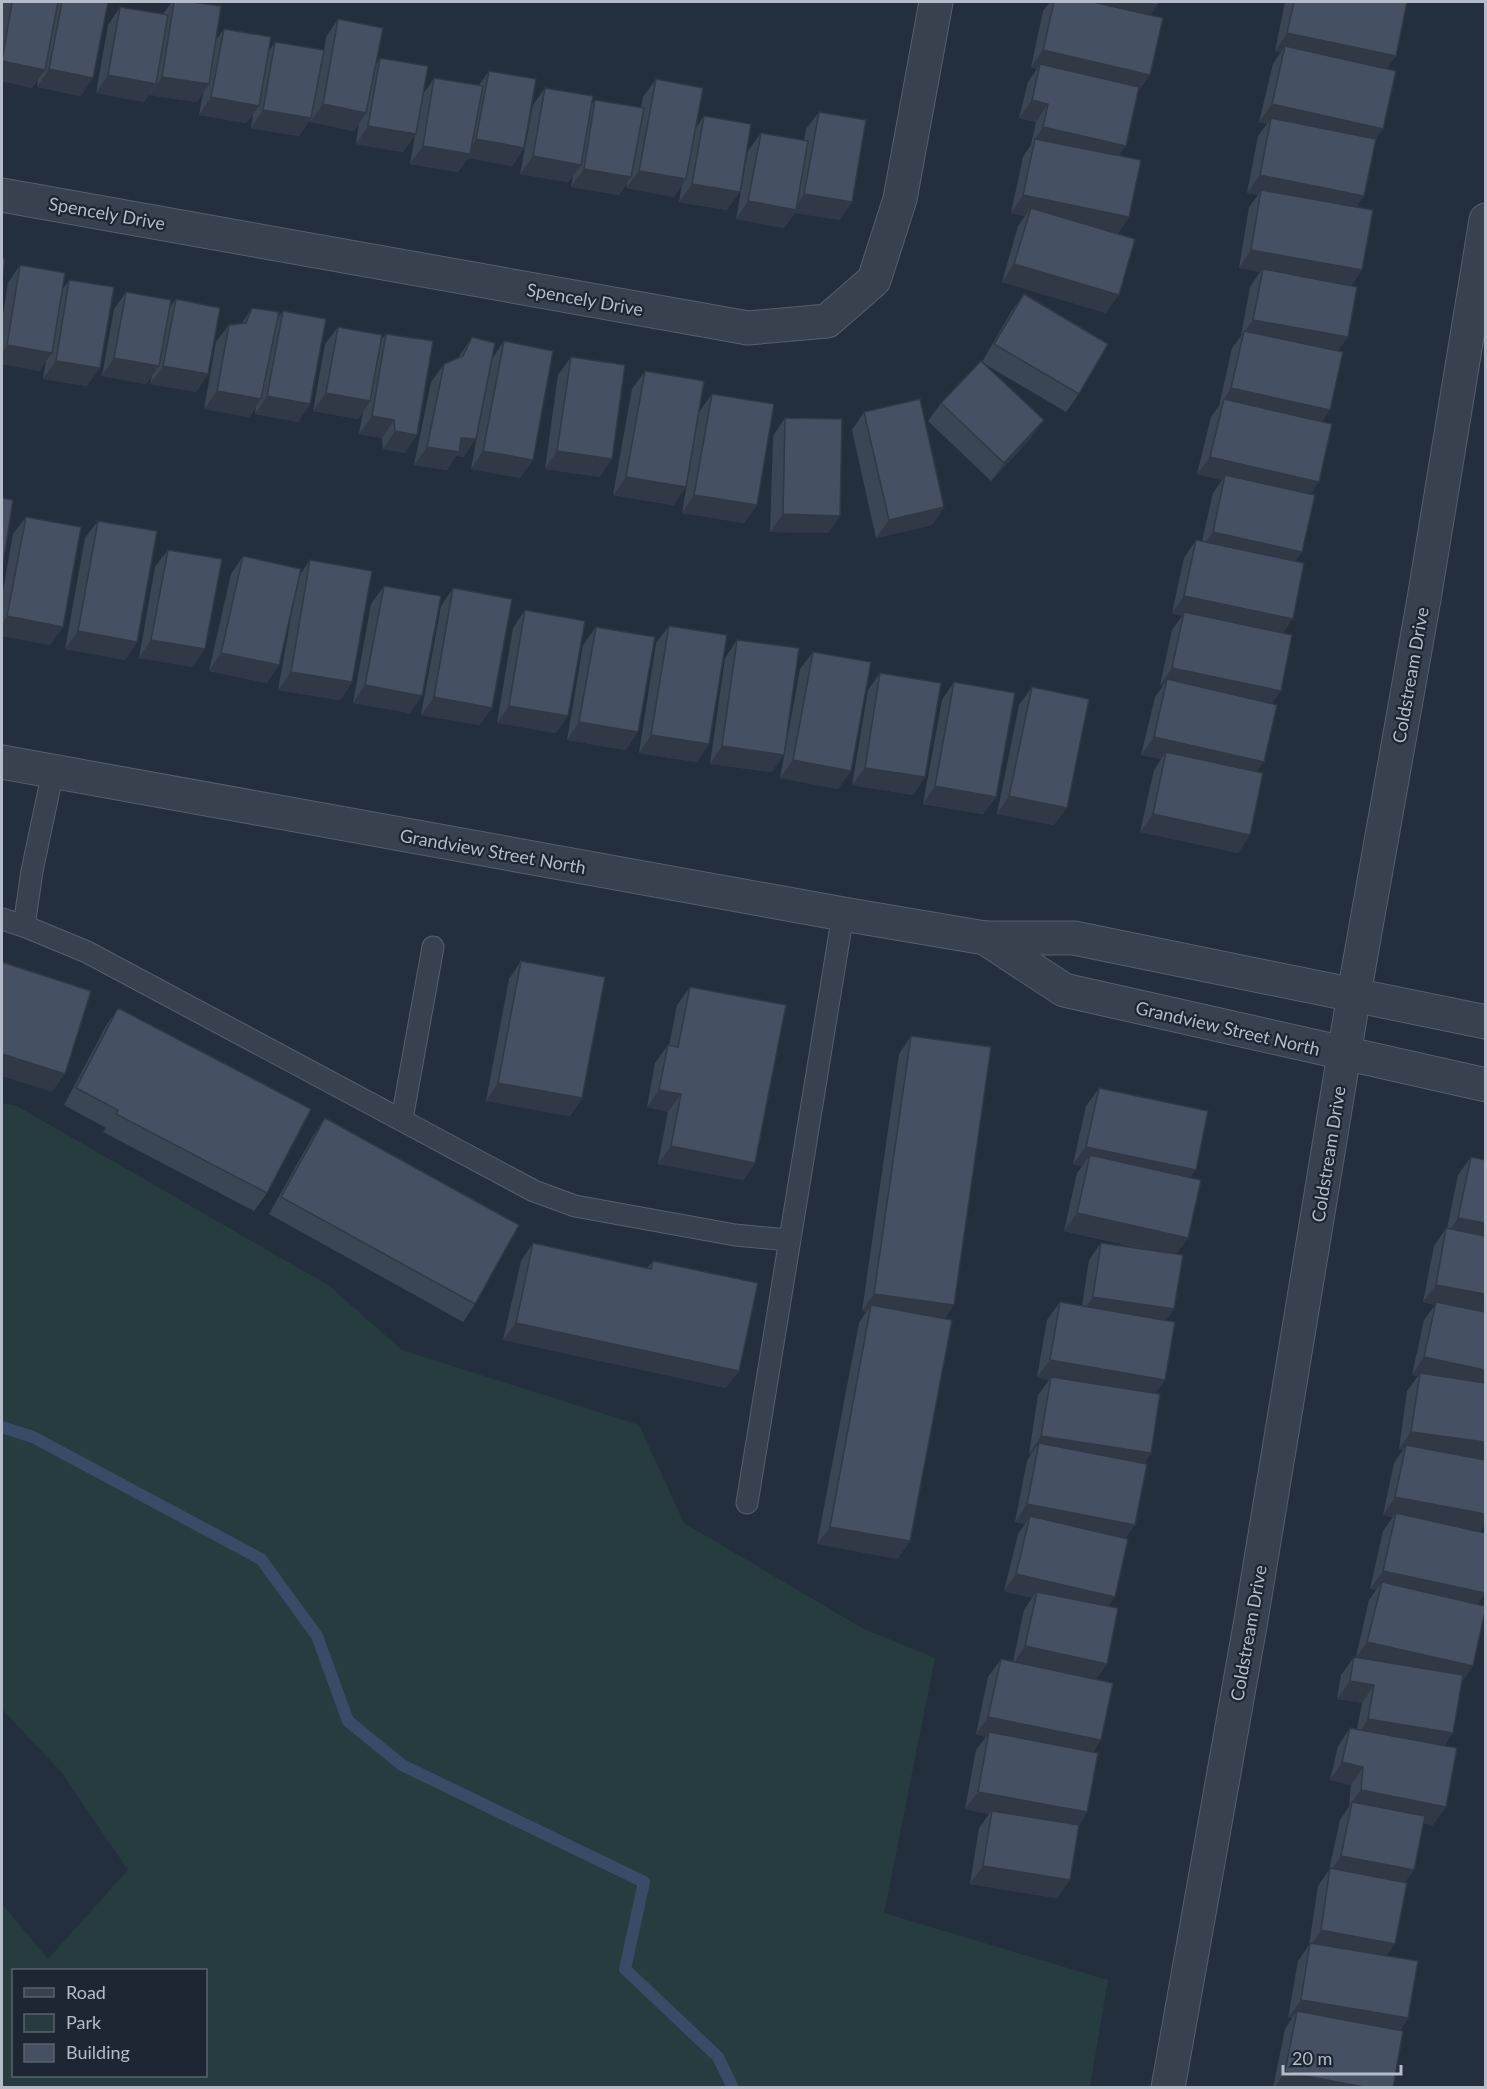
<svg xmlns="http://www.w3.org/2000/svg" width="1487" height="2089" font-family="Lato,sans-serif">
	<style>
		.green { fill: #263c3f; fill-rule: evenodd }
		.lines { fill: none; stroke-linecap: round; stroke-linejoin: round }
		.stream { stroke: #394c67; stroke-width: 12 }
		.service-casing { stroke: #565f6c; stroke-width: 23 }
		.minor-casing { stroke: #565f6c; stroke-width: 35 }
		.tertiary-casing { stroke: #565f6c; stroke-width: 35 }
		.service { stroke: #38414e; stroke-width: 21 }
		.minor { stroke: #38414e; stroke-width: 33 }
		.tertiary { stroke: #38414e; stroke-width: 33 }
		.wall { fill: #3b4654 }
		.shaded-wall { fill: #303945 }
		.building { fill: #455162; stroke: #303945; stroke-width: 1.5 }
		.labels { text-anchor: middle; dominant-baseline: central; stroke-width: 4.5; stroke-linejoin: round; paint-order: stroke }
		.street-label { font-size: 18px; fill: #b4bcc9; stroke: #1d2633 }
	</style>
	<rect width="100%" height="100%" fill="#242f3e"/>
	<path class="green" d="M2 1103 17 1106 328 1285 402 1350 639 1425 684 1523 862 1628 935 1658 884 1913 1108 1980 1090 2087H2V1904L48 1959 128 1870 62 1773 2 1709ZM14 1970H206V2076H14Z"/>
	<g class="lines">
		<polyline class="stream" points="2,1427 33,1437 261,1559 317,1636 348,1721 402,1765 644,1882 625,1969 718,2057 733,2088"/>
		<defs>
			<g id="service">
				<polyline points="2,919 24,926 87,952 534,1191 575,1206 735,1235 789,1240"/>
				<polyline points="24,926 32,871 53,771"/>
				<polyline points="402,1119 433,947"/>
				<polyline points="747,1503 843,914"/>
			</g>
			<polyline id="minor" points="2,195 748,328 827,321 874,280 900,199 936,2"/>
			<g id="tertiary">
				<polyline points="2,762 843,914 985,938 1074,938 1486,1022"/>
				<polyline points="985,938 1064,990 1486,1085"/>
				<polyline points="1168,2088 1251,1620 1354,994 1424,599 1486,220"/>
			</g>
		</defs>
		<use href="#service" class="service-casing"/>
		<use href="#minor" class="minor-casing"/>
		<use href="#tertiary" class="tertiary-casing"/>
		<use href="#service" class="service"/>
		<use href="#minor" class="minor"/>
		<use href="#tertiary" class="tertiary"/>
	</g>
	<g class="wall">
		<polygon points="3,2 108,2 81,96 37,87 38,80 32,88 2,81 2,8"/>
		<polygon points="172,2 192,2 216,40 224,29 269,51 275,42 324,50 326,37 338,19 376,65 380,58 423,94 434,78 479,85 489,71 524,148 512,166 468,158 458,172 410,164 415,135 403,152 356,144 359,123 354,131 310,122 310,120 299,136 251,128 253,114 246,123 199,115 203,93 197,102 149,95 149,94 144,102 96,93 108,25 120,7 163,14"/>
		<polygon points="1050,2 1158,2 1150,15 1138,91 1119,156 1118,233 1106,313 1002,282 1018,226 1025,216 1011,213 1023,157 1031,145 1036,122 1019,118 1028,82 1037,69 1031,67 1043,11"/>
		<polygon points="1285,2 1407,2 1387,69 1376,139 1357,207 1362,270 1351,286 1338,351 1322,421 1319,482 1310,494 1296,561 1272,704 1257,772 1250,835 1238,853 1140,832 1154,770 1161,759 1141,755 1155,697 1163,686 1160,685 1172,630 1182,616 1172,613 1184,558 1196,540 1202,541 1213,493 1222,480 1197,474 1211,417 1219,406 1232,348 1241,336 1250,287 1260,272 1239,268 1249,207 1258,195 1247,193 1258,136 1267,124 1259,122 1273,64 1281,52 1275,51"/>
		<polygon points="656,79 696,127 704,116 727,210 679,202 682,184 674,197 626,188 627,183 619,195 571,187 573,176 568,182 520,174 533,105 545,88 591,106 595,100 641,108 643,97"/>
		<polygon points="819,112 840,220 795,213 784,228 736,219 748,151 761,133 804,141 806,129"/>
		<polygon points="20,265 63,289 69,280 87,386 43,379 46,361 39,371 2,364 2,321 8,283"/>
		<polygon points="126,292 169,308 176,299 208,374 196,392 150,384 152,376 146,384 102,376 114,309"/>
		<polygon points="1024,294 1079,394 1066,412 983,363 1031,438 991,481 928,421 941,403 982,362 1011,312"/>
		<polygon points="252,308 277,319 283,311 310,404 298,422 255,414 256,407 249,417 204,409 216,342 229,325 242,323"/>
		<polygon points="338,327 381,340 386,334 405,453 383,449 382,438 359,434 363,411 358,419 313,411 325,344"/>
		<polygon points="472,337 492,359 504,341 520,478 471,469 486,386 464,457 456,456 447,470 414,465 431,382 444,364 458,358"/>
		<polygon points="571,357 600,477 545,469 558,375"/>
		<polygon points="645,371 686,487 673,505 613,495 632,389"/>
		<polygon points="712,394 757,505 744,523 682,513 699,412"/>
		<polygon points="864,412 944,507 932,525 876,538 852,430"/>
		<polygon points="785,418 840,516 828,533 770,532 773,436"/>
		<polygon points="26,517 50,645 2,636 2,596 13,534"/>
		<polygon points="98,521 137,642 125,660 65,649 85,538"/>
		<polygon points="168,550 193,667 139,658 155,567"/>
		<polygon points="243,556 299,576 310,560 352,682 340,700 278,690 294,600 267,683 209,671 231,574"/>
		<polygon points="384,586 410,713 353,703 371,604"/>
		<polygon points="453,588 480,725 421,715 441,606"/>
		<polygon points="525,610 556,733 497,723 513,628"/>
		<polygon points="669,626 697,762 639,753 656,643"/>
		<polygon points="596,627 626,750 567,740 583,645"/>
		<polygon points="737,640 772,772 710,764 725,658"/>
		<polygon points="813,652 838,789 780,778 800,669"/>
		<polygon points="880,673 925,777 913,795 852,785 868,690"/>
		<polygon points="954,682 996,797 983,814 923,804 942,700"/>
		<polygon points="1032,687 1054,825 997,814 1019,705"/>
		<polygon points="521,961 582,1098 570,1116 486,1101 509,979"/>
		<polygon points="690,987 755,1163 743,1180 658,1164 668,1112 647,1107 655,1063 668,1045 669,1046 677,1005"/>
		<polygon points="118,1008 267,1193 254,1211 103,1132 106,1128 64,1105 106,1026"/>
		<polygon points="911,1036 945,1318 898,1559 817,1544 859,1323 866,1312 862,1311 899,1054"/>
		<polygon points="1099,1088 1191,1177 1188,1238 1176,1254 1155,1393 1151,1453 1144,1464 1109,1606 1107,1664 1096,1679 1101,1740 1093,1752 1087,1812 1079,1825 1070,1880 1057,1898 970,1884 979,1828 989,1814 965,1809 976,1750 986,1737 976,1734 988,1677 1001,1659 1013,1662 1024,1610 1032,1598 1004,1591 1018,1534 1025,1524 1015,1522 1027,1461 1031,1454 1029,1454 1038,1395 1049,1380 1037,1377 1047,1320 1060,1302 1082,1306 1089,1260 1101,1243 1148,1250 1064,1231 1077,1173 1082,1166 1073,1164 1086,1106"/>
		<polygon points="325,1118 475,1304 463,1322 269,1214 313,1136"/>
		<polygon points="1471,1157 1485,1523 1480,1532 1478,1604 1462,1682 1445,1746 1433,1825 1423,1823 1405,1883 1386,1956 1408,2018 1400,2030 1393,2088 1273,2088 1285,2029 1292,2018 1288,2018 1298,1961 1309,1945 1318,1886 1329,1870 1340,1820 1349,1807 1351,1785 1330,1780 1338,1746 1350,1728 1357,1729 1362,1703 1337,1699 1341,1675 1354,1657 1356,1657 1369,1600 1376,1590 1370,1589 1383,1531 1393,1517 1383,1515 1394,1463 1403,1450 1399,1449 1407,1391 1418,1376 1412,1375 1424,1320 1435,1305 1423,1302 1434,1246 1446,1228 1447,1229 1458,1175"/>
		<polygon points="533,1243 647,1268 653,1261 726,1388 503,1340 521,1261"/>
	</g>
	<g class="shaded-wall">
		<polygon points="1065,2 1145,2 1157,5 1145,23"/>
		<polygon points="1287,33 1396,56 1383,74 1285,46 1281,52 1275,51"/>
		<polygon points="1043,50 1150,75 1138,92 1040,64 1037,69 1031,67"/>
		<polygon points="2,61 45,70 32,88 2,81"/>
		<polygon points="49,69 93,78 81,96 37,87"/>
		<polygon points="108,75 156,84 144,102 96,93"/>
		<polygon points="162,77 209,84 197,102 149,95"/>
		<polygon points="211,97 259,106 246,123 199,115"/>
		<polygon points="1032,100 1048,104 1036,122 1019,118"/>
		<polygon points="323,104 366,113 354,131 310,122"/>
		<polygon points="1272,104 1383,129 1370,147 1271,118 1267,124 1259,122"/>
		<polygon points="263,110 311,118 299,136 251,128"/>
		<polygon points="368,126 416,134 403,152 356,144"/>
		<polygon points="1043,127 1126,146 1113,163 1035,139 1031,145"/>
		<polygon points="476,139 524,148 512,166 468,158 458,172 410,164 423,146 467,154"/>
		<polygon points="533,156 581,165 568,182 520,174"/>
		<polygon points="584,169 631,177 619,195 571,187"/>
		<polygon points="639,171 686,179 674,197 626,188"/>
		<polygon points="1260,175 1364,196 1352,213 1261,190 1258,195 1247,193"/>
		<polygon points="692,184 740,192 727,210 679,202"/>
		<polygon points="804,194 852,202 840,220 795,213 784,228 736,219 748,201 794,210"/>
		<polygon points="1023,195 1129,217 1117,235 1031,208 1025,216 1011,213"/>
		<polygon points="1251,250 1362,270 1350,288 1263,269 1260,272 1239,268"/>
		<polygon points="1014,264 1119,295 1106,313 1002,282"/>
		<polygon points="1253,320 1348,337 1335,355 1244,332"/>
		<polygon points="7,345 52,353 39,371 2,364 2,353"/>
		<polygon points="114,358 159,366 146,384 102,376"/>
		<polygon points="56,361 100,368 87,386 43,379"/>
		<polygon points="163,366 208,374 196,392 150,384"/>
		<polygon points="1231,388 1330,410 1318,428 1224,399 1219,406"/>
		<polygon points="217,391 261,399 249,417 204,409"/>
		<polygon points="326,393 370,401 358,419 313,411"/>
		<polygon points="267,396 310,404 298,422 255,414"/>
		<polygon points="372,416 394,420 382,438 359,434"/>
		<polygon points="1044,420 1031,438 991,481 1004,463"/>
		<polygon points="395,431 417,435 405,453 383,449"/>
		<polygon points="461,438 476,439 464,457 456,456 447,470 414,465 427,447"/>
		<polygon points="483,451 533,460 520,478 471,469"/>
		<polygon points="557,451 612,459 600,477 545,469"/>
		<polygon points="1210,457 1319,482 1306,500 1225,475 1222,480 1197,474"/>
		<polygon points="626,477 686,487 673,505 613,495"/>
		<polygon points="694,495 757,505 744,523 682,513"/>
		<polygon points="944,507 932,525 876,538 889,520"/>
		<polygon points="783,514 840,516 828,533 770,532"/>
		<polygon points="1213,532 1302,552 1290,570 1200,550"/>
		<polygon points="1184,596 1293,619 1280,637 1184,612 1182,616 1172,613"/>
		<polygon points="7,616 63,627 50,645 2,636 2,624"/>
		<polygon points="78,631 137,642 125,660 65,649"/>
		<polygon points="151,640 205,649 193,667 139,658"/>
		<polygon points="221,653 279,665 267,683 209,671"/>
		<polygon points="1172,668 1281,691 1268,709 1167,679 1163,686 1160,685"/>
		<polygon points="291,672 352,682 340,700 278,690"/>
		<polygon points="365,685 422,696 410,713 353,703"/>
		<polygon points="434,697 492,708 480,725 421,715"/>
		<polygon points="509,706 568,716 556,733 497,723"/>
		<polygon points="579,722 638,732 626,750 567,740"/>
		<polygon points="651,735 709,744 697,762 639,753"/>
		<polygon points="1154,737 1264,762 1251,780 1166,752 1161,759 1141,755"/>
		<polygon points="722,746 784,755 772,772 710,764"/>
		<polygon points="793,760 851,771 838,789 780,778"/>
		<polygon points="865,768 925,777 913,795 852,785"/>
		<polygon points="935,786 996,797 983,814 923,804"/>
		<polygon points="1009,796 1067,808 1054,825 997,814"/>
		<polygon points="1153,814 1250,835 1238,853 1140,832"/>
		<polygon points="2,1054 65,1074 52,1092 2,1076"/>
		<polygon points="498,1083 582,1098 570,1116 486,1101"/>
		<polygon points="659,1090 681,1094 668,1112 647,1107"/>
		<polygon points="671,1146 755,1163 743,1180 658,1164"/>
		<polygon points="1086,1147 1196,1170 1183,1188 1090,1155 1082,1166 1073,1164"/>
		<polygon points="1077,1213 1188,1238 1175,1255 1064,1231"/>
		<polygon points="1458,1218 1485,1223 1485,1244 1446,1235"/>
		<polygon points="1436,1285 1485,1294 1485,1314 1436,1302 1435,1305 1423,1302"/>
		<polygon points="874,1294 954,1305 942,1323 871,1305 866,1312 862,1311"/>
		<polygon points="1093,1297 1174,1309 1162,1327 1080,1315"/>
		<polygon points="516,1323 739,1371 726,1388 503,1340"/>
		<polygon points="1424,1357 1485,1370 1485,1390 1420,1373 1418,1376 1412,1375"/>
		<polygon points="1050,1360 1165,1380 1152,1398 1051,1377 1049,1380 1037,1377"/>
		<polygon points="1411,1432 1485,1442 1485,1461 1406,1445 1403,1450 1399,1449"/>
		<polygon points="1041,1436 1151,1453 1139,1471 1039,1443 1031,1454 1029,1454"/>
		<polygon points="1395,1497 1485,1514 1485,1523 1479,1533 1396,1513 1393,1517 1383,1515"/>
		<polygon points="1027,1504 1135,1525 1122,1543 1030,1516 1025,1524 1015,1522"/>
		<polygon points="830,1527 910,1541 898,1559 817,1544"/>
		<polygon points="1383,1571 1485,1593 1473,1611 1382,1582 1376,1590 1370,1589"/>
		<polygon points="1016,1574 1115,1597 1103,1614 1037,1592 1032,1598 1004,1591"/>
		<polygon points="1367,1642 1473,1666 1461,1684 1355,1659"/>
		<polygon points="1025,1646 1107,1664 1095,1681 1013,1664"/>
		<polygon points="1350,1681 1374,1685 1362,1703 1337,1699"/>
		<polygon points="988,1717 1101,1740 1088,1758 989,1732 986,1737 976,1734"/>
		<polygon points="1368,1719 1453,1733 1441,1751 1356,1737"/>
		<polygon points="1342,1762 1363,1767 1351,1785 1330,1780"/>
		<polygon points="1361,1790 1446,1807 1433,1825 1351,1808 1352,1802 1348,1807"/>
		<polygon points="978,1792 1087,1812 1075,1830 992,1811 989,1814 965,1809"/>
		<polygon points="1341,1856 1414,1870 1401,1888 1330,1872"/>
		<polygon points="983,1866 1070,1880 1057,1898 970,1884"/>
		<polygon points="1321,1930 1395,1944 1382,1962 1309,1948"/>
		<polygon points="1301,2000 1408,2018 1396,2036 1297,2011 1292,2018 1288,2018"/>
		<polygon points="1285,2072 1369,2088 1294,2088 1294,2085 1293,2088 1274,2088"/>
	</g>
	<g class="building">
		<polygon points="12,2 58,2 45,70 2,61"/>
		<polygon points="62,2 108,2 93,78 49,69"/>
		<polygon points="174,2 192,2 221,6 209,84 162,77"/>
		<polygon points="1054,2 1093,2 1163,18 1150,75 1043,50"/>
		<polygon points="1145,2 1158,2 1157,5"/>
		<polygon points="1294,2 1407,2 1396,56 1287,33"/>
		<polygon points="120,7 168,15 156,84 108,75"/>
		<polygon points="338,19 383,28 366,113 323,104"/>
		<polygon points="224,29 271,37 259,106 211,97"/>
		<polygon points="275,42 324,50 311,118 263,110"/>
		<polygon points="1285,46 1396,71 1383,129 1272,104"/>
		<polygon points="380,58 428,66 416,134 368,126"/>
		<polygon points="1040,64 1139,87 1126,146 1043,127 1048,104 1032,100"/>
		<polygon points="489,71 536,79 524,148 476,139"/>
		<polygon points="434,78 483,86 470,154 423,146"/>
		<polygon points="656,79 703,88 686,179 639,171"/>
		<polygon points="545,88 593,96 581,165 533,156"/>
		<polygon points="595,100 644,108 631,177 584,169"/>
		<polygon points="819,112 866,120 852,202 804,194"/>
		<polygon points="704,116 751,124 740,192 692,184"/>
		<polygon points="1271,118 1376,139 1364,196 1260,175"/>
		<polygon points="761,133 808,141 796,210 748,201"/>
		<polygon points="1035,139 1141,160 1129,217 1023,195"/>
		<polygon points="1261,190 1373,210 1362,270 1251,250"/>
		<polygon points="1031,208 1135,239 1119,295 1014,264"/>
		<polygon points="2,258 5,259 2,280"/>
		<polygon points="20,265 65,273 52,353 7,345"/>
		<polygon points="1263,269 1357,287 1348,337 1253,320"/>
		<polygon points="69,280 114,287 100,368 56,361"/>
		<polygon points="126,292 171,300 159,366 114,358"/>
		<polygon points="1024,294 1108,344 1079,394 994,344"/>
		<polygon points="176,299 220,308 208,374 163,366"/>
		<polygon points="252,308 279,312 261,399 217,391 229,325 246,323"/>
		<polygon points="283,311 326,319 310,404 267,396"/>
		<polygon points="338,327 382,335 370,401 326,393"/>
		<polygon points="1244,331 1343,352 1330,410 1231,388"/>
		<polygon points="386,334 433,341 417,435 395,431 394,420 372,416"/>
		<polygon points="472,337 495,343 476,439 461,438 459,452 427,447 444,364 463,356"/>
		<polygon points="504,341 553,351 533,460 483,451"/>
		<polygon points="571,357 625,365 612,459 557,451"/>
		<polygon points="981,361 1044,420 1004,463 941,403"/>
		<polygon points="645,371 704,381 686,487 626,477"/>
		<polygon points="712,394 774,404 757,505 694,495"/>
		<polygon points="920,399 944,507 889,520 864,412"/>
		<polygon points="1224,399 1332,424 1319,482 1210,457"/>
		<polygon points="785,418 842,419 840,516 783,514"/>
		<polygon points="1225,475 1315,495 1302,552 1213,532"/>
		<polygon points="2,498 13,500 2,570"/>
		<polygon points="26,517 81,527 63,627 7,616"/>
		<polygon points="98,521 157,531 137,642 78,631"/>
		<polygon points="1196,540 1304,563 1293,619 1184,596"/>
		<polygon points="168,550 222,559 205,649 151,640"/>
		<polygon points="243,556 301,569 279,665 221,653"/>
		<polygon points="310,560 372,571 352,682 291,672"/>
		<polygon points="384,586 441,596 422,696 365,685"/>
		<polygon points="453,588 512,599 492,708 434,697"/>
		<polygon points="525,610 585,621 568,716 509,706"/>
		<polygon points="1184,612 1292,635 1281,691 1172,668"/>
		<polygon points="669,626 727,635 709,744 651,735"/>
		<polygon points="596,627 655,637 638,732 579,722"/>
		<polygon points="737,640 799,648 784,755 722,746"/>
		<polygon points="813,652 871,662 851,771 793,760"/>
		<polygon points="880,673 941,683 925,777 865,768"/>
		<polygon points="1167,679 1277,705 1264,762 1154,737"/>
		<polygon points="954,682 1015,693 996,797 935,786"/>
		<polygon points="1032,687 1089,699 1067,808 1009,796"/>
		<polygon points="1166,752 1263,773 1250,835 1153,814"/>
		<polygon points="521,961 605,977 582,1098 498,1083"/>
		<polygon points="2,962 91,991 65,1074 2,1054"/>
		<polygon points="690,987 786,1005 755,1163 671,1146 681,1094 659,1090 668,1045 678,1047"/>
		<polygon points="118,1008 311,1109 267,1193 116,1114 118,1110 76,1088"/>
		<polygon points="911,1036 991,1047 954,1305 874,1294"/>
		<polygon points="1099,1088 1208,1111 1196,1170 1086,1147"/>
		<polygon points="325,1118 519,1225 475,1304 281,1197"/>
		<polygon points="1090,1155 1201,1180 1188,1238 1077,1213"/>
		<polygon points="1471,1157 1485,1160 1485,1223 1458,1218"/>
		<polygon points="1446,1228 1485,1236 1485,1294 1436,1285"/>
		<polygon points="533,1243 651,1269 653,1261 758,1283 739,1371 516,1323"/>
		<polygon points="1101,1243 1183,1255 1174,1309 1093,1297"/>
		<polygon points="1060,1302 1175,1322 1165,1380 1050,1360"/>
		<polygon points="1436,1302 1485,1312 1485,1370 1424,1357"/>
		<polygon points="871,1305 952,1320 910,1541 830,1527"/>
		<polygon points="1420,1373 1485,1383 1485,1442 1411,1432"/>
		<polygon points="1051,1377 1160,1394 1151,1453 1041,1436"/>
		<polygon points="1039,1443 1147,1464 1135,1525 1027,1504"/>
		<polygon points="1406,1445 1485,1460 1485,1514 1395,1497"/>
		<polygon points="1396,1513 1485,1533 1485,1593 1383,1571"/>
		<polygon points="1030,1516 1128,1539 1115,1597 1016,1574"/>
		<polygon points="1382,1582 1485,1606 1485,1611 1473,1666 1367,1642"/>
		<polygon points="1037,1592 1118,1608 1107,1664 1025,1646"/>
		<polygon points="1354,1657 1463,1675 1453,1733 1368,1719 1374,1685 1350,1681"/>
		<polygon points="1001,1659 1113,1683 1101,1740 988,1717"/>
		<polygon points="1350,1728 1457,1748 1446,1807 1361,1790 1363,1767 1342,1762"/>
		<polygon points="989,1732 1098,1753 1087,1812 978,1792"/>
		<polygon points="1352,1802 1425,1816 1414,1870 1341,1856"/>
		<polygon points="992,1811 1079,1825 1070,1880 983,1866"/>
		<polygon points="1330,1868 1407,1883 1395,1944 1321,1930"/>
		<polygon points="1310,1943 1418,1961 1408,2018 1301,2000"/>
		<polygon points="1297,2011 1403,2031 1393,2088 1369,2088 1285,2072"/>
	</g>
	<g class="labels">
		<g class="street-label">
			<text transform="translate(107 213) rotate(10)">Spencely Drive</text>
			<text transform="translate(585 299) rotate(10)">Spencely Drive</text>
			<text transform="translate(1410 675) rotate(-80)">Coldstream Drive</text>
			<text transform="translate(493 851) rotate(10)">Grandview Street North</text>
			<text transform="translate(1228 1028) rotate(13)">Grandview Street North</text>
			<text transform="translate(1328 1154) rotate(-81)">Coldstream Drive</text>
			<text transform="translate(1248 1633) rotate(-80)">Coldstream Drive</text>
		</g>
	</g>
	<rect width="1487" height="2089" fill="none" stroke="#b4bcc9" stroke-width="6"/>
	<rect x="12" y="1969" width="195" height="108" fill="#1d2633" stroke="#59626f" stroke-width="1.5"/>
	<rect x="24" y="1988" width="30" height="9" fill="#38414e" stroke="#59626f" stroke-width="1.5"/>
	<text x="66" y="1999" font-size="18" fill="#b4bcc9">Road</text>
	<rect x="24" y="2014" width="30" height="18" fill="#263c3f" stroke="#59626f" stroke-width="1.5"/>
	<text x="66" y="2029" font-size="18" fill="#b4bcc9">Park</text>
	<rect x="24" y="2044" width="30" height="18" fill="#455162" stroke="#59626f" stroke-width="1.5"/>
	<text x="66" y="2059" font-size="18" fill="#b4bcc9">Building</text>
	<path d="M1283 2065v9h118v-9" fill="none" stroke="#b4bcc9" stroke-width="3"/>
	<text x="1292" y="2065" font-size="18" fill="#b4bcc9" stroke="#1d2633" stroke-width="4.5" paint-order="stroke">20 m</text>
</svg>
